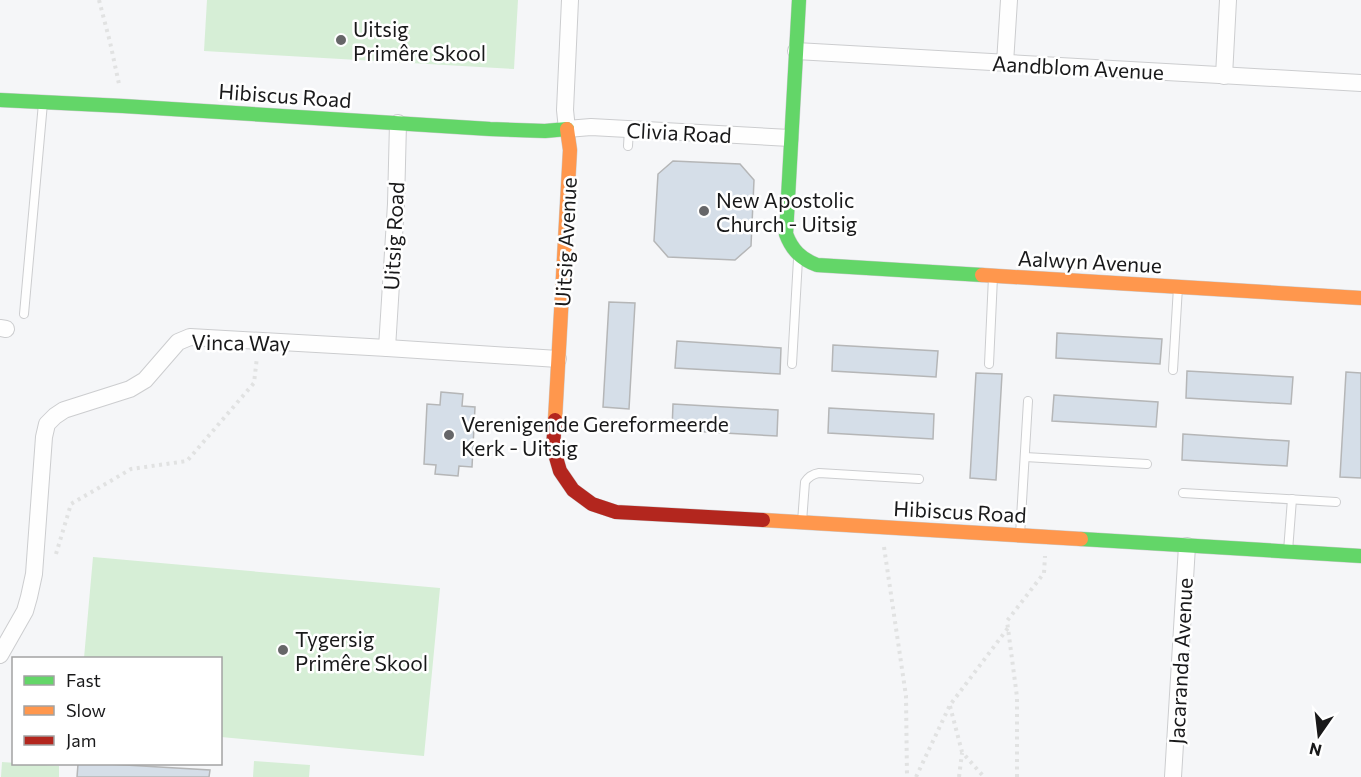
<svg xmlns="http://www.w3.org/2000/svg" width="1361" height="777" font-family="Commissioner,sans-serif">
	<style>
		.green { fill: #d6eed6 }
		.building { fill: #d5dee8; stroke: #b5b6b7; stroke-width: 1.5 }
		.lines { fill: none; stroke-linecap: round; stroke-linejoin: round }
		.lane-casing { stroke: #cccdcf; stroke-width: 10 }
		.street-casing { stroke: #cccdcf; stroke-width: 18 }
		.fast-casing { stroke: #cccdcf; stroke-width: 15 }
		.slow-casing { stroke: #cccdcf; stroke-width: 15 }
		.jam-casing { stroke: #cccdcf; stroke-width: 15 }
		.path { stroke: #e1e2e2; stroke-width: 4; stroke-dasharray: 3 4.5; stroke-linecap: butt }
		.lane { stroke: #fefefe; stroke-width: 8 }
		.street { stroke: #fefefe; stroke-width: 16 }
		.fast { stroke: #63d668; stroke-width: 14 }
		.slow { stroke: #ff974d; stroke-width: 14 }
		.jam { stroke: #b3261e; stroke-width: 14 }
		.poi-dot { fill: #666668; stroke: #fff; stroke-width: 2 }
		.labels { text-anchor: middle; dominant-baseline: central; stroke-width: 5; stroke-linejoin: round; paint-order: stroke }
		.poi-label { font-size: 21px; fill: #19191a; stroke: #fff; text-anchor: start }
		.street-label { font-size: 21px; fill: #19191a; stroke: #fff }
	</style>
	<rect width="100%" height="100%" fill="#f5f6f8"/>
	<g class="green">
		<polygon points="207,0 518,0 514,69 204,51"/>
		<polygon points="93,557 440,588 424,756 221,737 220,658 84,658"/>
		<polygon points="254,761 310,765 309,777 253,777"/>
		<polygon points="2,762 59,766 59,777 1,777"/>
	</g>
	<g class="building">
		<polygon points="673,161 740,164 754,180 751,246 735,260 668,257 654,241 658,174"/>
		<polygon points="609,302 635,303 629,409 603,407"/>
		<polygon points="1057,333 1162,339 1160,364 1056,358"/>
		<polygon points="677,341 781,348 780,374 675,368"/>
		<polygon points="833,345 938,351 936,377 832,371"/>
		<polygon points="1187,371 1293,377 1291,404 1186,398"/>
		<polygon points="1346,372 1361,373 1361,478 1340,477"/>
		<polygon points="976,373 1002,374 996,480 970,478"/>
		<polygon points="441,392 463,394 462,406 475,407 472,467 459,466 458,476 435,474 436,465 424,464 427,404 440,405"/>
		<polygon points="1054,395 1158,402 1156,427 1052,421"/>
		<polygon points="673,404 778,410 777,436 672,430"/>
		<polygon points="829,408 934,414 933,439 828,433"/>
		<polygon points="1183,434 1289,441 1287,466 1182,460"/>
		<polygon points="78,764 108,764 210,770 209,777 77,777"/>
	</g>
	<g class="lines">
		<defs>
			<g id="lane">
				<polyline points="628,146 629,129"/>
				<polyline points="24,314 43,103"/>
				<polyline points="792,364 798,259"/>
				<polyline points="989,364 993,277"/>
				<polyline points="1173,370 1178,287"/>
				<polyline points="1025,457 1147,464"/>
				<polyline points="1183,493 1336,502"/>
				<path d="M802 522 805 482C809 476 813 474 819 473L919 479"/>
				<polyline points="1020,535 1028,401"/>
				<polyline points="1288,551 1292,499"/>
			</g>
			<g id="street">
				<polyline points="570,0 565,110 567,129 591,127 790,138"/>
				<polyline points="796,51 1361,83"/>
				<polyline points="1005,63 1009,0"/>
				<polyline points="1224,76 1228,0"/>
				<polyline points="0,328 6,329"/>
				<polyline points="387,348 396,204 398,123"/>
				<polyline points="0,655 25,611 29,597 34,574 44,437 47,424 55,416 64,410 130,389 145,380 178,342 190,337 387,348 558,359"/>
				<polyline points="1173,777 1187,546"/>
			</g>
			<g id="fast">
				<path d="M799 0 786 234C792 250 801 259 817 265L982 275"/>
				<polyline points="0,100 123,106 490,129 545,131 567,129"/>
				<polyline points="1081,539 1361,556"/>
			</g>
			<g id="slow">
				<polyline points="982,275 1361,298"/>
				<polyline points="555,420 570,150 567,129"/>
				<polyline points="763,520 1081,539"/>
			</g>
			<polyline id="jam" points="555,420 553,447 560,471 573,490 592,504 616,512 763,520"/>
		</defs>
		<use href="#lane" class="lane-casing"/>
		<use href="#street" class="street-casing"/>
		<use href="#fast" class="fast-casing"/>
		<use href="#slow" class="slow-casing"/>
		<use href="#jam" class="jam-casing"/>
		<g class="path">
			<polyline points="99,0 110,42 119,84"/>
			<polyline points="884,547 906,696 907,777"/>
			<polyline points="56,554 71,504 131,469 187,461 254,383 257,357"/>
			<polyline points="950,706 962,752 984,777"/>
			<polyline points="916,777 950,705 1008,628"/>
			<polyline points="959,777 962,753"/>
			<polyline points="1017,777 1017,697 1007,621 1044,573 1045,556"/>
		</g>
		<use href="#lane" class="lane"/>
		<use href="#street" class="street"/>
		<use href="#fast" class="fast"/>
		<use href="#slow" class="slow"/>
		<use href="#jam" class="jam"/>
	</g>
	<g class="poi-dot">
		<circle cx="341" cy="40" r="6"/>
		<circle cx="704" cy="211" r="6"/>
		<circle cx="449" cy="435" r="6"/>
		<circle cx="283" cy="650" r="6"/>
	</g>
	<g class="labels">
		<g class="poi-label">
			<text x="353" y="28">Uitsig<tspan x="353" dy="24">Primêre Skool</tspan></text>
			<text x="716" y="199">New Apostolic<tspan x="716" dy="24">Church - Uitsig</tspan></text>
			<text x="461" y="423">Verenigende Gereformeerde<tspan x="461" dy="24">Kerk - Uitsig</tspan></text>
			<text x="295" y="638">Tygersig<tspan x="295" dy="24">Primêre Skool</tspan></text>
		</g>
		<g class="street-label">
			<text transform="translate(1078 67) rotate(3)">Aandblom Avenue</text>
			<text transform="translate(285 95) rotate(4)">Hibiscus Road</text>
			<text transform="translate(679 132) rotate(3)">Clivia Road</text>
			<text transform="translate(393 236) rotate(-87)">Uitsig Road</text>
			<text transform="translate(565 242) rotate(-87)">Uitsig Avenue</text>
			<text transform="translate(1090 261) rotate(3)">Aalwyn Avenue</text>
			<text transform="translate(241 342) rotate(1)">Vinca Way</text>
			<text transform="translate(960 511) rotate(3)">Hibiscus Road</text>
			<text transform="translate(1180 661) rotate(-87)">Jacaranda Avenue</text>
		</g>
	</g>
	<rect x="12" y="657" width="210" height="108" fill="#ffffff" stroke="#a3a3a3" stroke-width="1.5"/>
	<rect x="24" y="676" width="30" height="9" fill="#63d668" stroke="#a3a3a3" stroke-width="1.5"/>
	<text x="66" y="687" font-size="18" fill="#19191a">Fast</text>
	<rect x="24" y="706" width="30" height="9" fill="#ff974d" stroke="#a3a3a3" stroke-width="1.5"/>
	<text x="66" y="717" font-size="18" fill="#19191a">Slow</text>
	<rect x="24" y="736" width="30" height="9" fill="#b3261e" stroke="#a3a3a3" stroke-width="1.5"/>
	<text x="66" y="747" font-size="18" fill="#19191a">Jam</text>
	<g transform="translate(1319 735) rotate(194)" stroke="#ffffff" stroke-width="4.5" paint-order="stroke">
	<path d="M0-4.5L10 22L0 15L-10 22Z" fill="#19191a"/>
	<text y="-9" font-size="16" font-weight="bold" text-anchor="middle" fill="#19191a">N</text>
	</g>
</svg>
